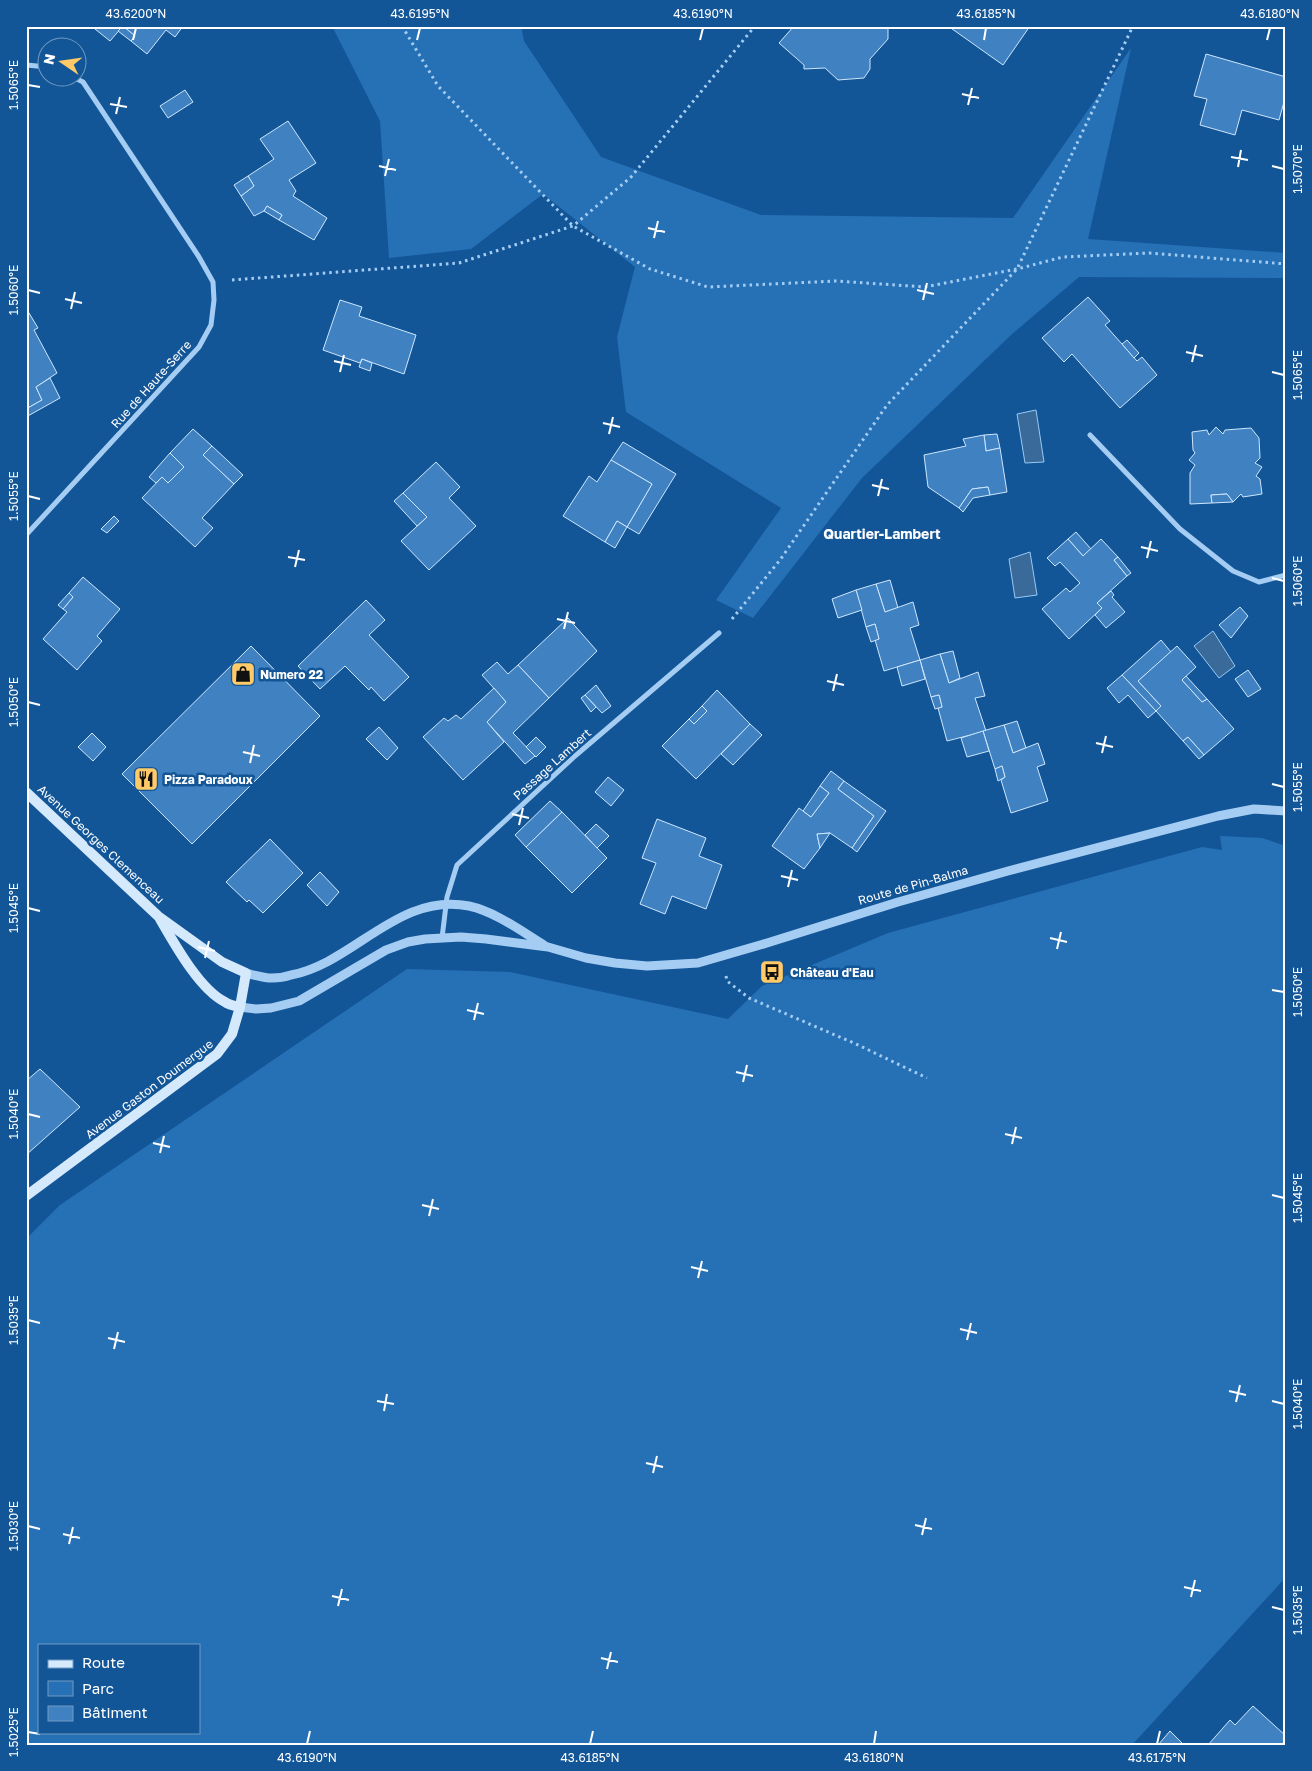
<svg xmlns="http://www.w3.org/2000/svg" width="1312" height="1771" font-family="'Golos Text',sans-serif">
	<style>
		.green { fill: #2670b6; fill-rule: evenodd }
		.water { fill: #3a6a9a; stroke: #97c9f6 }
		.building { fill: #4082c1; stroke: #cde6fd }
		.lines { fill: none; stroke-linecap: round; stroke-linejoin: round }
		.path { stroke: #a5cdf3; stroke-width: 3; stroke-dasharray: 2.5 4; stroke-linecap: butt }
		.minor { stroke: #a5cdf3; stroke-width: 5 }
		.tertiary { stroke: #a5cdf3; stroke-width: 9 }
		.secondary { stroke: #d5e9fd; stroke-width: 10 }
		.ticks { fill: none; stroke: #fff; stroke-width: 2 }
		.labels { text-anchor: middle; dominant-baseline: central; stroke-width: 5; stroke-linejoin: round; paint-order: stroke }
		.street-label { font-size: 12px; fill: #fff; stroke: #135698 }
		.poi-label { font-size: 12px; font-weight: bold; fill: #fff; stroke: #135698; text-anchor: start }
		.neighbourhood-label { font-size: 14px; font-weight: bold; fill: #fff; stroke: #135698 }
		.neatline { fill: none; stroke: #fff; stroke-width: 2 }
		.ticks-label { font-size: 12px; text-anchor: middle; fill: #fff }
	</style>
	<rect width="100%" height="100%" fill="#135698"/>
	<g class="green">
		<polygon points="332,26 521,26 524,41 601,157 761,215 1013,218 1131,48 1088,239 1286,253 1286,278 1079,277 1011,335 862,478 753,618 716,600 781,508 626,412 617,337 635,267 543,194 471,249 389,258 380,121"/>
		<path d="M1220 836 1262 838 1286 846V1577L1132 1745H26V1239L60 1205 407 969 510 972 728 1019 762 986 888 933 1202 847 1222 850ZM39 1645H199V1732H39Z"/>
	</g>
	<g class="water">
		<polygon points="1036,410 1044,462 1025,463 1017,414"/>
		<polygon points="1030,552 1037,595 1015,598 1009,559"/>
		<polygon points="1213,631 1235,666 1219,678 1194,646"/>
	</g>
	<g class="building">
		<polygon points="97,26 183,26 175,37 166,30 147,54 131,41 135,36 123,26 110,41 95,29"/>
		<polygon points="123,26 135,36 131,41 118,31"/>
		<polygon points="794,26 888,26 888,39 870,59 870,69 864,78 838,80 825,68 804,69 804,65 779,43"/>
		<polygon points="948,26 1030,26 1003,65"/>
		<polygon points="1206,54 1286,77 1286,95 1279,120 1242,110 1235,135 1200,125 1207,99 1194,96"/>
		<polygon points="185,90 193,102 168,118 160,106"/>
		<polygon points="288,121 316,163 289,180 296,191 293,196 327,218 314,240 279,220 282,215 267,206 264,211 254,216 241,196 254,186 248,176 274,159 260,139"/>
		<polygon points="248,176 254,186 241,196 234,185"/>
		<polygon points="267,206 282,215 279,220 264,211"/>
		<polygon points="1088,297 1110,321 1105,325 1122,344 1137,361 1142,357 1157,375 1120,408 1072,354 1064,362 1042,338"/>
		<polygon points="340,300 362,307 359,316 416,335 404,374 362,359 360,363 323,350"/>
		<polygon points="26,308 38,328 34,330 57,373 36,387 42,400 26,409"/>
		<polygon points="1127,340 1139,353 1134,358 1122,344"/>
		<polygon points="362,359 372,363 370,371 359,367"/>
		<polygon points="50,378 60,398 26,417 26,409 42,400 36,387"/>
		<polygon points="1216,427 1223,434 1225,430 1251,428 1259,438 1260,458 1255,463 1262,467 1256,476 1260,479 1262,494 1243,497 1241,494 1233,502 1227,494 1211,495 1212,503 1190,504 1190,473 1195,465 1189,460 1195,453 1193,450 1192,432 1207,430 1209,435"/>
		<polygon points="193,429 212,446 203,455 234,484 202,518 213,528 195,547 142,498 162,477 168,483 184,467 170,453"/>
		<polygon points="997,434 1000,448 986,451 984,435"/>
		<polygon points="984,435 986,451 1000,448 1007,492 990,495 988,487 972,489 959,508 928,487 924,455 966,446 963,439"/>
		<polygon points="623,442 676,474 639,534 627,527 652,484 611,460"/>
		<polygon points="212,446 243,475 234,484 203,455"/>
		<polygon points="170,453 184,467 168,483 162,477 156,483 149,477"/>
		<polygon points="611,460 652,484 627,527 617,521 605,542 563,516 589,476 597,482"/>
		<polygon points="436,462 460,487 449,498 476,526 429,570 401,541 427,517 403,493"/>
		<polygon points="988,487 990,495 973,498 963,512 959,508 972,489"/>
		<polygon points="403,493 427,517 417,526 394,501"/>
		<polygon points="1227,494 1233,502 1212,503 1211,495"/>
		<polygon points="114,516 119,521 107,533 101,529"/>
		<polygon points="617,521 627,527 615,548 605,542"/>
		<polygon points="1076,532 1091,549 1083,556 1068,539"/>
		<polygon points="1068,539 1083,556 1101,539 1118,557 1114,560 1127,576 1097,603 1102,608 1069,639 1042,609 1066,588 1070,592 1080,583 1060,562 1055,566 1047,558"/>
		<polygon points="1118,557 1131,573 1127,576 1114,560"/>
		<polygon points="83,577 120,609 97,636 102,641 77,670 43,639 67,612 63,609 73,597 69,593"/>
		<polygon points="890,580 898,608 885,612 876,584"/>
		<polygon points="876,584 885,612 913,602 919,625 910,628 920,660 884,671 875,640 879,639 875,624 866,627 856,590"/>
		<polygon points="856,590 862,610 838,618 832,599"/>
		<polygon points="1111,591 1114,595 1112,597 1125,612 1106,628 1095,615 1102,608 1097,603"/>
		<polygon points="69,593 73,597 63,609 58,605"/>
		<polygon points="366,600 385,620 369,635 409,677 384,701 371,687 369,690 345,666 320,689 298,666"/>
		<polygon points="1240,607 1248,616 1231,638 1219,625"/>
		<polygon points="568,618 597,651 549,698 518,665"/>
		<polygon points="875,624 879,639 871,642 866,627"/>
		<polygon points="1161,640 1171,652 1138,681 1161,706 1156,711 1122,675"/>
		<polygon points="251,646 320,716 192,844 122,774"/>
		<polygon points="1177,646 1196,667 1182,680 1202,702 1207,699 1234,729 1204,755 1188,737 1183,741 1156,711 1161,706 1138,681"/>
		<polygon points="953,651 960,678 949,683 940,654"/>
		<polygon points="940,654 949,683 978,672 985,696 975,698 986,731 947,741 938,708 942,707 939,695 931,697 920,660"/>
		<polygon points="920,660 925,679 902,686 897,667"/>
		<polygon points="497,662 508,674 518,665 549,698 513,733 535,756 525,764 487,722 506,702 482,675"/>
		<polygon points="1248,670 1261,689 1248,697 1235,679"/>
		<polygon points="1122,675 1156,711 1148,718 1128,695 1119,703 1107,688"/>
		<polygon points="1186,676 1207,699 1202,702 1182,680"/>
		<polygon points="596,685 611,706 602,713 585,695"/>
		<polygon points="494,688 506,702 487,722 504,742 463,780 423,737 444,718 448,721 456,715 461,719"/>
		<polygon points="717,690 750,724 696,779 662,746 689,719 694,724 707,711 702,706"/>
		<polygon points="585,695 596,707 591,712 581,698"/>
		<polygon points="939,695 942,707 935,709 931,697"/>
		<polygon points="702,706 707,711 694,724 689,719"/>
		<polygon points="1017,721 1026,748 1013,753 1004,725"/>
		<polygon points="750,724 762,735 733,765 721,754"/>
		<polygon points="1004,725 1013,753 1038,743 1045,764 1037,767 1048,801 1011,813 1001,780 1005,777 1002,766 995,769 983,731"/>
		<polygon points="379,727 398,748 387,760 366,739"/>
		<polygon points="983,731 989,751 967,757 961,738"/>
		<polygon points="92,733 106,747 93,761 78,747"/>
		<polygon points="536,737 546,747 536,757 526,747"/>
		<polygon points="1188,737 1204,755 1199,759 1183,741"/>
		<polygon points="1002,766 1005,777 998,781 995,769"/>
		<polygon points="831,771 844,781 838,789 874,816 852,848 830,833 817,834 820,848 804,869 772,846 799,808 811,817 829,793 820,786"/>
		<polygon points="608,777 624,790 611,806 595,792"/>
		<polygon points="844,781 886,811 857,852 852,848 874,816 838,789"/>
		<polygon points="820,786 829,793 811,817 803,811"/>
		<polygon points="550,801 562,812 526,847 515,835"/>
		<polygon points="562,812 607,858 572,893 526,847"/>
		<polygon points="657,819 706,838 699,856 722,865 706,909 672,896 665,914 640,904 656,863 642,858"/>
		<polygon points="596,824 609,836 597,848 585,835"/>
		<polygon points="830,833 820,848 817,834"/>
		<polygon points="270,839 303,873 263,913 249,900 247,902 226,882"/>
		<polygon points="320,872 339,892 327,906 307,885"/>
		<polygon points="40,1069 80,1107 26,1155 26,1081"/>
		<polygon points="1253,1706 1286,1736 1286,1745 1208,1745 1230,1720 1235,1725"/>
		<polygon points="1170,1731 1183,1744 1182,1745 1158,1745"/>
	</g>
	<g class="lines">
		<g class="path">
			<polyline points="402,26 438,86 573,226 650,269 708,287 836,281 925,287 1017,269 1063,257 1149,253 1286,264"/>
			<polyline points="232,280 459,263 573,226 631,177 755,26"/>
			<polyline points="732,619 780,560 887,405 1017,269 1133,26"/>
			<polyline points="726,976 727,981 749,998 856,1044 927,1078"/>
		</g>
		<g class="minor">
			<polyline points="26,65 48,67"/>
			<polyline points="1090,435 1180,529 1233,571 1259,582 1286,575"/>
			<polyline points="26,535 199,347 211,325 214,300 213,282 199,257 83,82 75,78"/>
			<polyline points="442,938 447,897 457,865 575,756 719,633"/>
		</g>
		<g class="tertiary">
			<path d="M246 973C254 975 264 978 272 978 278 978 285 977 291 975 354 963 398 892 469 906 496 912 521 931 544 945"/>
			<polyline points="240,1007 256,1009 271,1008 299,1001 386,950 408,942 425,939 461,937 486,939 548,947 586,958 615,963 647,966 698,963 767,943 898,902 1008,871 1218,816 1254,809 1286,811"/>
		</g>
		<g class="secondary">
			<polyline points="26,792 158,916 222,962 246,973 240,1007 232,1034 217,1054 26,1196"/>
			<path d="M160 919C174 943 199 989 225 1002 229 1005 235 1006 240 1007"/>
		</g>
	</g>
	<path class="ticks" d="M133 40 136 28M417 40 420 28M700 40 703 28M984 40 986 28M1267 40 1270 28M28 85 40 87M962 94 979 98M110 104 127 107M968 105 972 88M116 114 120 97M1231 157 1248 160M379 166 396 170M1272 166 1284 169M1238 167 1241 150M385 176 389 159M648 228 665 232M654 238 658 221M28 290 40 293M917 290 934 294M65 299 82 303M923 300 927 283M71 309 75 292M1186 352 1203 356M334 361 351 365M1192 362 1196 345M340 372 344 355M1272 372 1284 375M603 423 620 427M609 434 613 417M872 485 889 489M28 496 40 499M878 496 882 479M1141 547 1158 551M288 557 305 560M1147 558 1151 541M295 567 299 550M1272 578 1284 581M557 619 575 623M564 629 568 612M827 681 844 685M833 691 837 674M28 702 40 705M1096 743 1113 747M243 752 260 756M1102 753 1106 736M250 763 254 745M1272 784 1284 787M512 814 529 818M519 825 523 808M781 876 798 880M788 887 792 870M28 908 40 911M1050 938 1067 942M198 947 215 951M1057 949 1061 932M205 958 209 941M1272 990 1284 992M467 1010 484 1014M474 1020 478 1003M736 1072 753 1076M743 1082 747 1065M28 1114 40 1117M1005 1134 1022 1138M153 1143 170 1147M1012 1144 1016 1127M160 1153 164 1136M1272 1195 1284 1198M422 1205 439 1209M429 1216 433 1199M691 1267 708 1271M698 1278 702 1261M28 1320 40 1323M960 1329 977 1333M108 1338 125 1342M967 1340 971 1323M114 1349 118 1332M1229 1391 1246 1395M377 1401 394 1404M1272 1401 1284 1404M1236 1402 1240 1385M384 1411 387 1394M646 1463 663 1467M653 1473 657 1456M915 1525 932 1529M28 1526 40 1529M63 1534 80 1538M922 1535 926 1518M69 1544 73 1527M1184 1587 1201 1591M332 1596 349 1600M1191 1597 1195 1580M338 1606 342 1589M1272 1607 1284 1610M601 1658 618 1662M607 1669 611 1652M28 1732 40 1734M307 1744 310 1731M590 1744 593 1731M874 1744 876 1731M1157 1744 1160 1731"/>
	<defs>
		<symbol id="shop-square" viewBox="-11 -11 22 22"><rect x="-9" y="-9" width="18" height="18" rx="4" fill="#ffca67" stroke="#135698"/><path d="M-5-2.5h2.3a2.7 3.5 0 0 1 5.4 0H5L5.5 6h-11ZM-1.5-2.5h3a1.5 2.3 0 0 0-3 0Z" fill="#111"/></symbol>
		<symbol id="restaurant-square" viewBox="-11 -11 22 22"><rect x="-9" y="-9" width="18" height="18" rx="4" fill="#ffca67" stroke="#135698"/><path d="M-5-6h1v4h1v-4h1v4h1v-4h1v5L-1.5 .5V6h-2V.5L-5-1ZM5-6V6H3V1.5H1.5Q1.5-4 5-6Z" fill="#111"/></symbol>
		<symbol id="bus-square" viewBox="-11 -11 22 22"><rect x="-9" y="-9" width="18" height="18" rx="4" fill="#ffca67" stroke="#135698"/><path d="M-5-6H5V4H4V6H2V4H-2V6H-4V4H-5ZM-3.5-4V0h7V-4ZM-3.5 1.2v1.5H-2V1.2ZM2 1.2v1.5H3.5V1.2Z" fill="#111"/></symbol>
	</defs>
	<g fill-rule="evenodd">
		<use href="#shop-square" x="229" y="660" width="28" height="28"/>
		<use href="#restaurant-square" x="132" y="765" width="28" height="28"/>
		<use href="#bus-square" x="758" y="958" width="28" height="28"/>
	</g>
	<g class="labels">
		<g class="street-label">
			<text transform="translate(151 384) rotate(-48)">Rue de Haute-Serre</text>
			<text transform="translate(552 764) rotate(-42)">Passage Lambert</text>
			<text transform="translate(101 844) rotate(43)">Avenue Georges Clemenceau</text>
			<text transform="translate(913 885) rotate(-16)">Route de Pin-Balma</text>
			<text transform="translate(149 1089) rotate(-37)">Avenue Gaston Doumergue</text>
		</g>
		<g class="poi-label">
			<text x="260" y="674">Numero 22</text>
			<text x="164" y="779">Pizza Paradoux</text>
			<text x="790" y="972">Château d'Eau</text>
		</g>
		<g class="neighbourhood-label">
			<text x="882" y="533">Quartier-Lambert</text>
		</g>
	</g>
	<rect width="1312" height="1771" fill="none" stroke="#135698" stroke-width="55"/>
	<rect x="38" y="1644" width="162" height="90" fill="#135698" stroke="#719ac1"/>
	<rect x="48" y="1660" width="25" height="8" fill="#d5e9fd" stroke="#719ac1"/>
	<text x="82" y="1668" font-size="15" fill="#ffffff">Route</text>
	<rect x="48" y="1681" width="25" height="15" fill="#2670b6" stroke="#719ac1"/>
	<text x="82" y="1694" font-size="15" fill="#ffffff">Parc</text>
	<rect x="48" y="1706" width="25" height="15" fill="#4082c1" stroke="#719ac1"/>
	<text x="82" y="1718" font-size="15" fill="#ffffff">Bâtiment</text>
	<g transform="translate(62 62) rotate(283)"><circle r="24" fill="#135698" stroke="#719ac1"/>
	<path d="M0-4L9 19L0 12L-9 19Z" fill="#ffca67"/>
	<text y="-8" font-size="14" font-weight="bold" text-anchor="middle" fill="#ffffff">N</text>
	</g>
	<rect x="28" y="28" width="1256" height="1716" class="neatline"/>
	<g class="ticks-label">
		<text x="136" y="18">43.6200°N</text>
		<text x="420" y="18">43.6195°N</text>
		<text x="703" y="18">43.6190°N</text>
		<text x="986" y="18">43.6185°N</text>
		<text x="1270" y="18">43.6180°N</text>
		<text transform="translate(14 85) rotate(-90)" y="4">1.5065°E</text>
		<text transform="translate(1298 169) rotate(-90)" y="4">1.5070°E</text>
		<text transform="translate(14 290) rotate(-90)" y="4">1.5060°E</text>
		<text transform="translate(1298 375) rotate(-90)" y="4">1.5065°E</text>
		<text transform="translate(14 496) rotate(-90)" y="4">1.5055°E</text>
		<text transform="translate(1298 581) rotate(-90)" y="4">1.5060°E</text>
		<text transform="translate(14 702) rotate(-90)" y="4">1.5050°E</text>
		<text transform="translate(1298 787) rotate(-90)" y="4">1.5055°E</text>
		<text transform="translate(14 908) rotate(-90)" y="4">1.5045°E</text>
		<text transform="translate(1298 992) rotate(-90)" y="4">1.5050°E</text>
		<text transform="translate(14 1114) rotate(-90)" y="4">1.5040°E</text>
		<text transform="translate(1298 1198) rotate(-90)" y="4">1.5045°E</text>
		<text transform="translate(14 1320) rotate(-90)" y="4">1.5035°E</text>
		<text transform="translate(1298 1404) rotate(-90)" y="4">1.5040°E</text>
		<text transform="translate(14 1526) rotate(-90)" y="4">1.5030°E</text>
		<text transform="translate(1298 1610) rotate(-90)" y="4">1.5035°E</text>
		<text transform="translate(14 1732) rotate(-90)" y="4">1.5025°E</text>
		<text x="307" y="1762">43.6190°N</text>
		<text x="590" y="1762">43.6185°N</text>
		<text x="874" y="1762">43.6180°N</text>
		<text x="1157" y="1762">43.6175°N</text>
	</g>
</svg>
